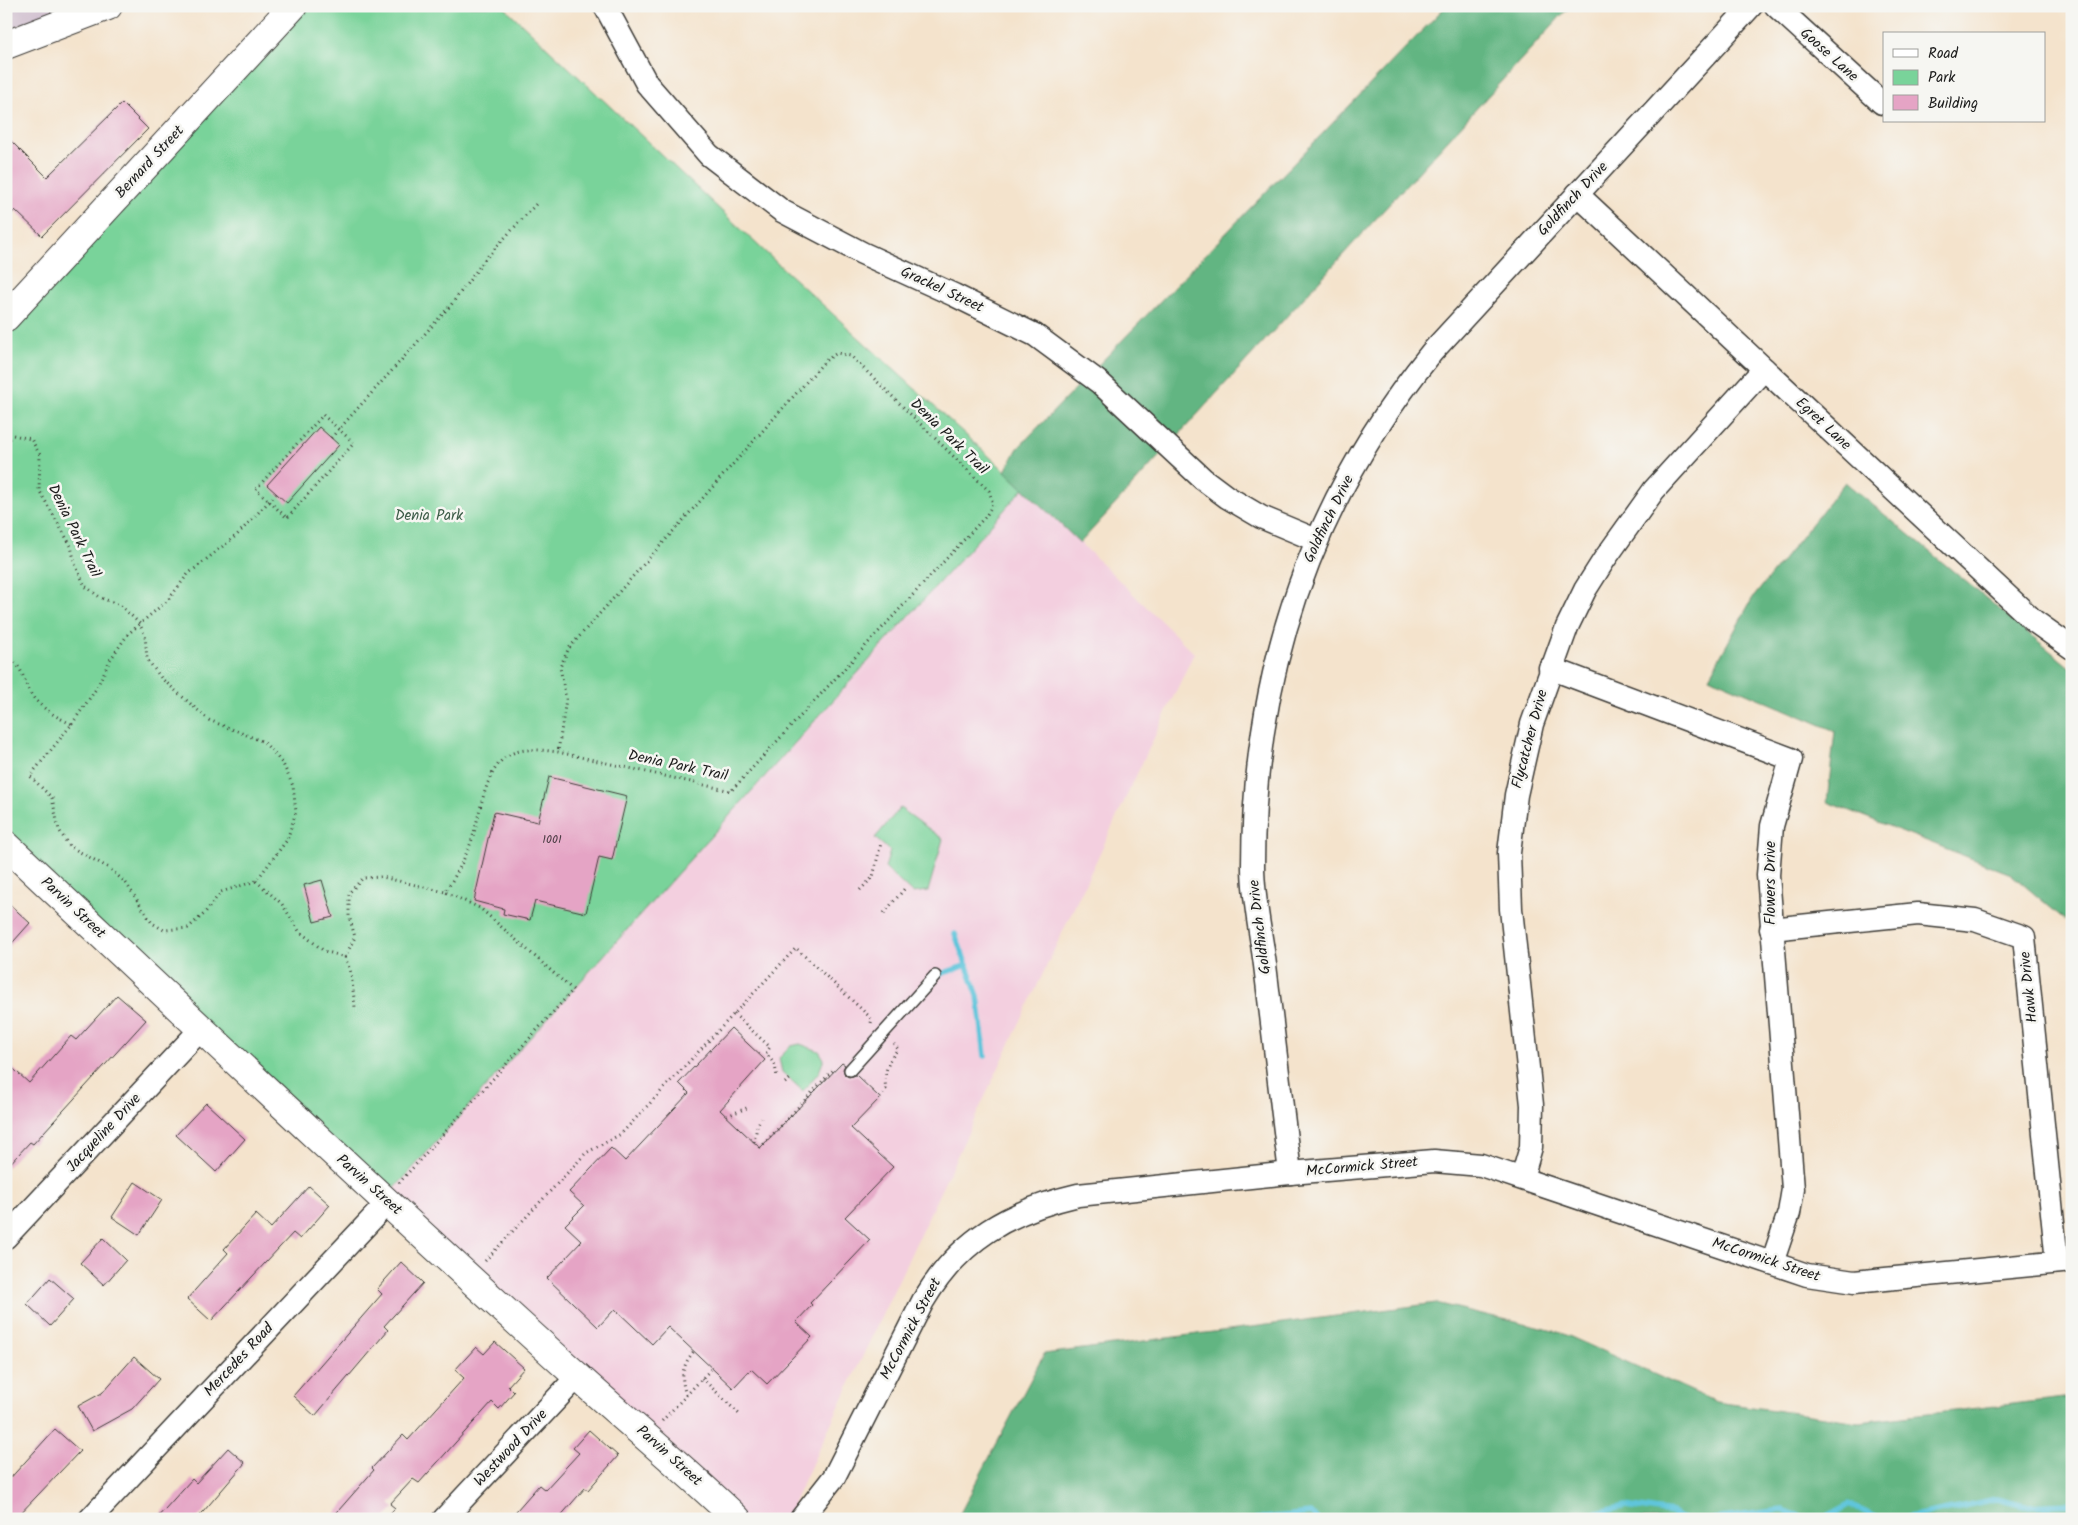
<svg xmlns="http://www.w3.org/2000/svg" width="2078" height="1525" font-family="Kalam,sans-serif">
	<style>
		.built { fill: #f3cfdf }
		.industrial { fill: #cfbdce }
		.green { fill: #79d39a; stroke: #4a785b }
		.forest { fill: #62b582; stroke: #3f684f }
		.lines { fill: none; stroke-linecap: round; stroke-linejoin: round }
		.stream { stroke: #5ec5db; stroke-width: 5.5 }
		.building { fill: #e5a4c5 }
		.service-casing { stroke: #3c3a36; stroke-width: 14 }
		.minor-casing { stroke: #3c3a36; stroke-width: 25 }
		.tertiary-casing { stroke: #3c3a36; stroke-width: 30 }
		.path { stroke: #3c3a36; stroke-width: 3; stroke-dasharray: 1 4; stroke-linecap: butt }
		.service { stroke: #fff; stroke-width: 11 }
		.minor { stroke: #fff; stroke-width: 22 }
		.tertiary { stroke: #fff; stroke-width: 28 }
		.labels { text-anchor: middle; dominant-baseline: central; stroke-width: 5; stroke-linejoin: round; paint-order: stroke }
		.number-label { font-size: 12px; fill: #4e3e46 }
		.street-label { font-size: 15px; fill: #1c1c1c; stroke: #f6f6f2 }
		.park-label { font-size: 15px; fill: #3d5c48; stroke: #f6f6f2 }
	</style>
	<rect width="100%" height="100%" fill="#f6f6f2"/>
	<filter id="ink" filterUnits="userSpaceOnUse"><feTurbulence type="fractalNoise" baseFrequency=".02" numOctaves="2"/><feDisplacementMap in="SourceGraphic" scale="10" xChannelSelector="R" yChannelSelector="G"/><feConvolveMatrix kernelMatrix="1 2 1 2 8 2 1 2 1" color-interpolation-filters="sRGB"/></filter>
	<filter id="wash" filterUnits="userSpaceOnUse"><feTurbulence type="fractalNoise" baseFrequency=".0096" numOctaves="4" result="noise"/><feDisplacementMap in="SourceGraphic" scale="20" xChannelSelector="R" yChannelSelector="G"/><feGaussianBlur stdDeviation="1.12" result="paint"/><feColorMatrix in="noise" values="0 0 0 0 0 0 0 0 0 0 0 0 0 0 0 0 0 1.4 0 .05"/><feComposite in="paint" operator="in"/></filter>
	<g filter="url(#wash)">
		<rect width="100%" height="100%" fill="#f4e3cc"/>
		<polygon class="built" points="1024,488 1194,653 786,1519 736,1519 385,1199"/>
		<polygon class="industrial" points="6,6 69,6 6,31"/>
		<g class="green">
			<polygon points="289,6 503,6 778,264 1024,488 385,1199 6,848 6,315"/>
			<polygon points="900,808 943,839 928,891 912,893 885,868 890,851 875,838"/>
			<polygon points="800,1044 819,1051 824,1059 819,1072 803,1091 782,1072 779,1058 791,1046"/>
		</g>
		<g class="forest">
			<polygon points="1446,6 1570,6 1080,543 1005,471 1018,448"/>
			<polygon points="1845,482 2072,669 2072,920 2065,920 2011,874 1827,802 1835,731 1709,677 1752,599"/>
			<polygon points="1436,1303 1562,1333 1716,1402 1860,1422 2072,1397 2072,1519 957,1519 1044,1354"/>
		</g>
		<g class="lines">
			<g class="stream">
				<polyline points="955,934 978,996 985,1056"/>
				<polyline points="935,976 967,965"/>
				<polyline points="1256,1519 1311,1513 1317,1519"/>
				<polyline points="1574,1519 1625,1506 1672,1513 1683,1519"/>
				<polyline points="1714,1519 1782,1510 1809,1519"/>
				<polyline points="1823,1519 1849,1505 1879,1519"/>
				<polyline points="1899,1519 1997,1499 2024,1506 2072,1504"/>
			</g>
		</g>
		<g id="blocks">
			<g class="building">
				<polygon points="122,103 148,129 42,236 15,210 6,220 6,136 47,177"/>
				<polygon points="319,427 339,445 287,503 267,485"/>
				<polygon points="549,777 627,796 612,860 599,857 586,913 535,901 530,920 503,914 504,909 474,901 494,812 538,822"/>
				<polygon points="322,880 333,917 314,922 304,885"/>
				<polygon points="6,901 30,923 6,950"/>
				<polygon points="117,995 146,1020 33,1144 30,1142 6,1168 6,1062 29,1083 71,1036 76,1040"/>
				<polygon points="731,1028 765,1060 720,1110 760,1148 842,1063 845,1065 843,1069 845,1075 849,1077 856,1075 880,1098 851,1128 893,1167 845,1217 870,1240 810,1303 812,1305 796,1322 812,1337 767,1384 751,1369 733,1388 668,1327 652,1344 615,1309 598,1327 547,1278 582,1241 565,1225 584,1206 569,1192 611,1148 625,1161 689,1093 679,1083"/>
				<polygon points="206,1103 245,1139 216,1172 176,1135"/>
				<polygon points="135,1182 162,1200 139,1235 112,1217"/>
				<polygon points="309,1186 330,1205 300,1239 293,1233 211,1321 187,1299 228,1253 224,1249 256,1214 271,1228"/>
				<polygon points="103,1238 126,1260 104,1285 80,1263"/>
				<polygon points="401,1262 423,1283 384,1326 388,1330 315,1416 293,1396 382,1294 377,1289"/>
				<polygon points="50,1278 74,1299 50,1326 27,1304"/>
				<polygon points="495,1342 524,1368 508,1386 514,1392 499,1409 492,1402 419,1483 413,1479 390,1504 395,1508 385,1519 331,1519 374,1470 372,1468 403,1435 408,1440 464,1378 455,1370 476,1347 484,1354"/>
				<polygon points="134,1357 159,1379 132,1409 92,1431 78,1406 102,1393"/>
				<polygon points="55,1429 80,1451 15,1519 6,1519 6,1483"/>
				<polygon points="589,1430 618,1456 588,1490 585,1488 558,1519 509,1519 539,1485 545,1490 579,1453 573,1448"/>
				<polygon points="228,1448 245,1463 197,1519 156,1519 192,1479 196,1483"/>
			</g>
		</g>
	</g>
	<g filter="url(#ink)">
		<use href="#blocks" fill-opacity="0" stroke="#3c3a36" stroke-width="1"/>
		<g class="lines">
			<defs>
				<polyline id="service" points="850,1070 935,976"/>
				<g id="minor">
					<polyline points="605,6 647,84 709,155 782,211 862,253 954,295 1035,335 1100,383 1203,479 1227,497 1261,517 1316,540"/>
					<polyline points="1776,6 1882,103"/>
					<polyline points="1577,194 2034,621 2072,648"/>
					<polyline points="1550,668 1791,759 1772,826 1768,875 1793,1189 1789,1213 1772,1263"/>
					<polyline points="1771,929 1918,914 1975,920 2024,937 2057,1262"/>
					<path d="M1290 1173C1281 1103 1273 1034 1265 965 1261 933 1253 899 1253 866 1253 674 1311 501 1432 352L1751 6"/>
					<polyline points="1522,1178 1531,1147 1532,1105 1511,909 1509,853 1516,795 1532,724 1567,627 1585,590 1604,560 1654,490 1764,369"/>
					<polyline points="6,1237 201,1029"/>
					<polyline points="90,1519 388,1202"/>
					<polyline points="444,1519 578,1376"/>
					<path d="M801 1519 834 1477 923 1301C960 1239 1009 1211 1078 1195L1290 1173 1434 1161 1481 1165 1807 1275 1854 1282 2072 1261"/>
				</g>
				<g id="tertiary">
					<polyline points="6,45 108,6"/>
					<polyline points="6,317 293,6"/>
					<path d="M6 845C195 1023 384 1202 577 1376 630 1424 685 1469 737 1519"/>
				</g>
			</defs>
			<use href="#service" class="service-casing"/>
			<use href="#minor" class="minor-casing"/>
			<use href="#tertiary" class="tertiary-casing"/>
			<g class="path">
				<polygon points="323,415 354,443 287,518 256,489"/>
				<polyline points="331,438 451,305 486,258 536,204"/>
				<path d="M6 442 13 435 31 439 40 455 39 490 71 546 75 564 85 586 101 598 120 605 139 623 145 635 147 659 161 678 209 720 264 742 283 764 293 786 296 812 287 840 256 881 221 892 204 914 188 928 164 930 152 923 126 883 109 868 69 846 59 830 52 798 30 776 72 724C59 719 39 707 31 694 21 678 25 667 6 656"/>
				<polyline points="72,724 96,689 110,660 128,634 168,600 188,574 237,535 276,494"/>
				<path d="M256 881 282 904 299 931 324 951 345 957 355 937 349 916V893L363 878 382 877 445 892C455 877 463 862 470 845 480 820 483 769 509 755 523 747 542 750 558 752L731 791 986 516 993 504 989 491 851 356 837 353 825 361 569 648 560 667 566 699 558 752"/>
				<polyline points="860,890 873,877 881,843"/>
				<polyline points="884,913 906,887"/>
				<polyline points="345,957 351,973 355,1007"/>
				<polyline points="734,1014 770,1047 766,1053 775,1065 777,1077"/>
				<polyline points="785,1083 790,1079"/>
				<path d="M880 1098 886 1089C883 1073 888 1061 898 1049L894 1044"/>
				<polyline points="727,1116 749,1107"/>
				<polyline points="754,1142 757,1127 761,1118"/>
				<polyline points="760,1148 835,1068"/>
				<polyline points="399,1183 573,990 480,908 445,892"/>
				<polyline points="485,1261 586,1153 621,1134 796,948 872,1019 871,1023"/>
				<polyline points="702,1378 739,1414"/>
				<path d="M686 1395C680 1377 682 1366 694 1351"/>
				<polyline points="662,1421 712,1368"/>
			</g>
			<use href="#service" class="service"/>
			<use href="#minor" class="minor"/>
			<use href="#tertiary" class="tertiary"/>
		</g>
	</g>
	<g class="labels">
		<g class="number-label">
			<text x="552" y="839">1001</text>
		</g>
		<g class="street-label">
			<text transform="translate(1829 55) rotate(42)">Goose Lane</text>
			<text transform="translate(150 162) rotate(-47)">Bernard Street</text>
			<text transform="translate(1573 199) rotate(-47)">Goldfinch Drive</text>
			<text transform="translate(942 290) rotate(25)">Grackel Street</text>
			<text transform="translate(1823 424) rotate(43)">Egret Lane</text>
			<text transform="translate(949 437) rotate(44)">Denia Park Trail</text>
			<text transform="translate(1329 519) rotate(-64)">Goldfinch Drive</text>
			<text transform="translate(74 531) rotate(64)">Denia Park Trail</text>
			<text transform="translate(1530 739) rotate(-75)">Flycatcher Drive</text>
			<text transform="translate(678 766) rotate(12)">Denia Park Trail</text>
			<text transform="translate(1771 883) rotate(-90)">Flowers Drive</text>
			<text transform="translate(73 908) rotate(43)">Parvin Street</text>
			<text transform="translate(1260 927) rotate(-97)">Goldfinch Drive</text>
			<text transform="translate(2029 987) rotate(-96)">Hawk Drive</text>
			<text transform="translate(104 1133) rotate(-47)">Jacqueline Drive</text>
			<text transform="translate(1362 1167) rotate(-5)">McCormick Street</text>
			<text transform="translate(369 1185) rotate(42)">Parvin Street</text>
			<text transform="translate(1766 1260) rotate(18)">McCormick Street</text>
			<text transform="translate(911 1329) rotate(-62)">McCormick Street</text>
			<text transform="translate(239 1360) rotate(-47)">Mercedes Road</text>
			<text transform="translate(511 1448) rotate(-47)">Westwood Drive</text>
			<text transform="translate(669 1456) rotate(42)">Parvin Street</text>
		</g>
		<g class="park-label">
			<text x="429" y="516">Denia Park</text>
		</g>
	</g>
	<rect width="2078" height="1525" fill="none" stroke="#f6f6f2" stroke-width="25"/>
	<rect x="1883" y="32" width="162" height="90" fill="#f6f6f2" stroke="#9f9f9c"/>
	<rect x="1893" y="49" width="25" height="8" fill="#ffffff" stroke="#9f9f9c"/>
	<text x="1928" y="58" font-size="15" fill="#1c1c1c">Road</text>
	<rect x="1893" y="70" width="25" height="15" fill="#79d39a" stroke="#9f9f9c"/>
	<text x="1928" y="82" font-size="15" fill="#1c1c1c">Park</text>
	<rect x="1893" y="95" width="25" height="15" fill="#e5a4c5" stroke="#9f9f9c"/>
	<text x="1928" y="108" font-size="15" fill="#1c1c1c">Building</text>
</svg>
